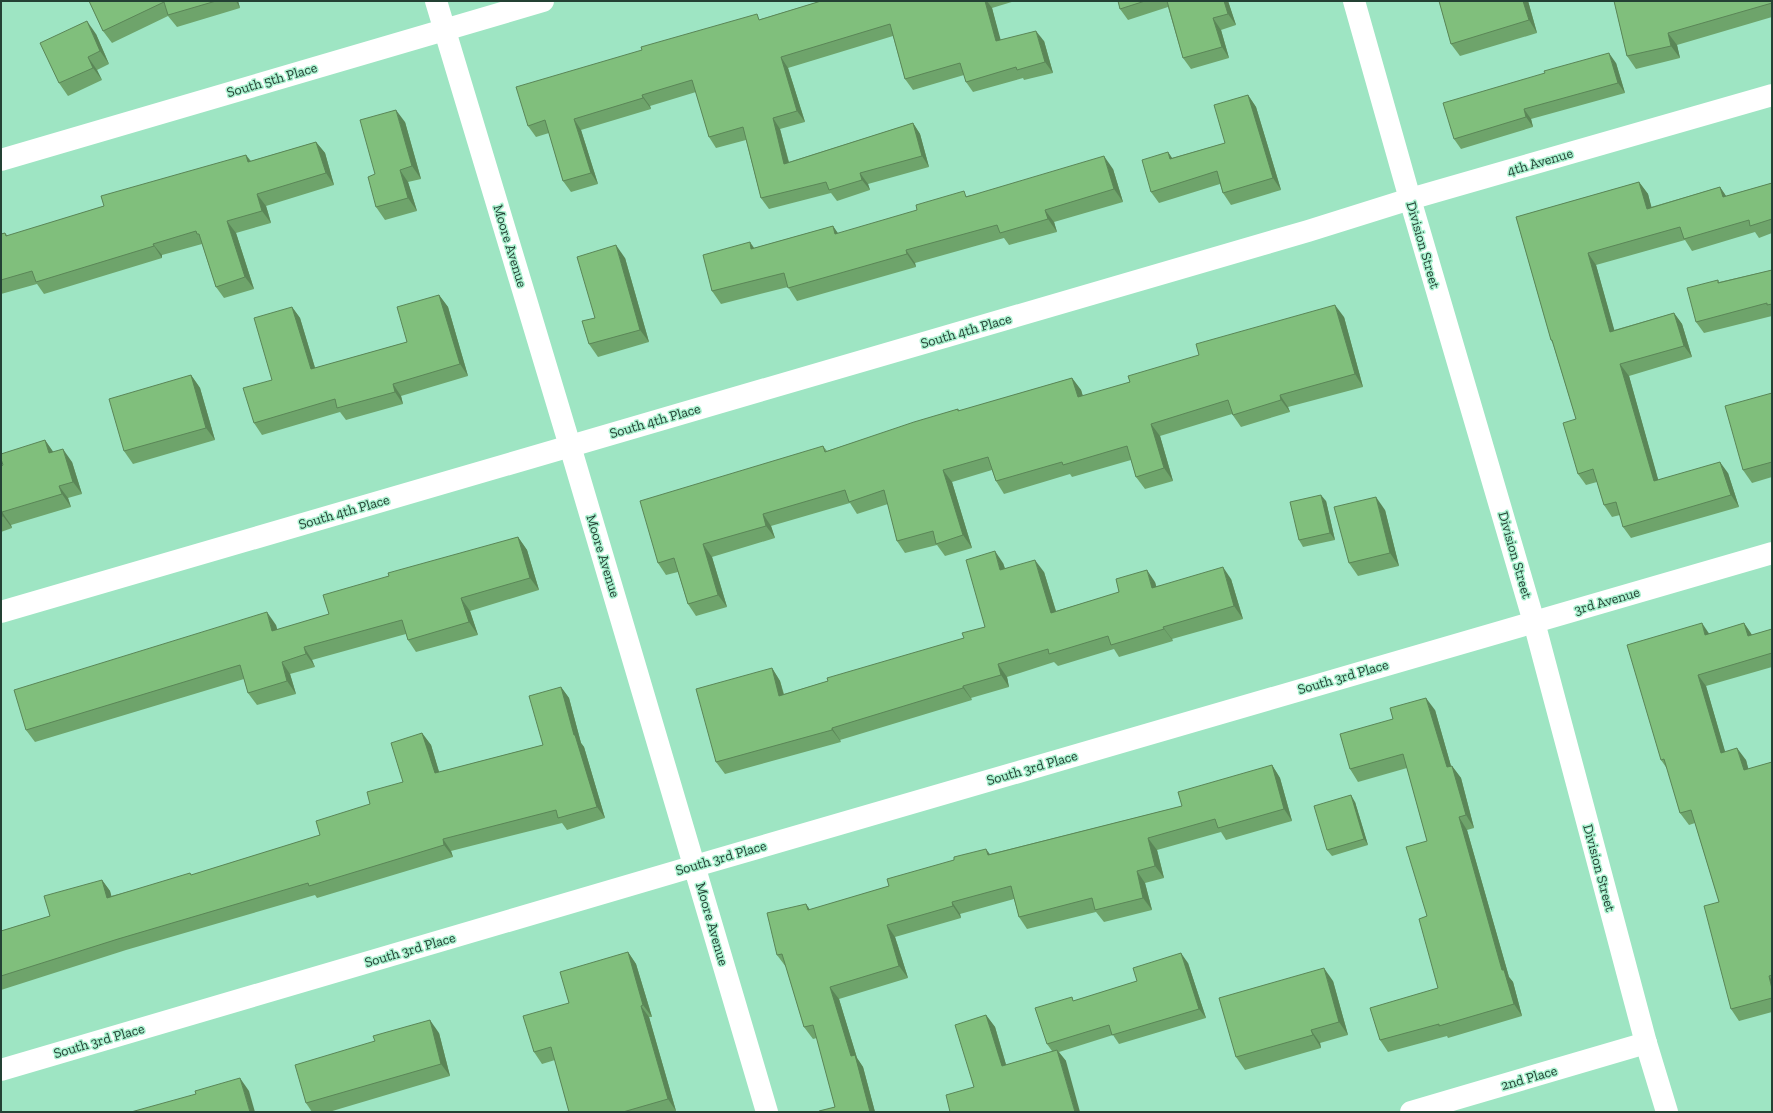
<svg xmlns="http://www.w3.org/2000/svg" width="1773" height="1113" font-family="'Zilla Slab',serif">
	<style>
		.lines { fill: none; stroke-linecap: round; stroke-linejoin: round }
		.street { stroke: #fff; stroke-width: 22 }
		.wall { fill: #6ea46b }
		.shaded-wall { fill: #5a8657 }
		.building { fill: #80bf7c; stroke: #5a8657 }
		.labels { text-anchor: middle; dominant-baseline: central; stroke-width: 3; stroke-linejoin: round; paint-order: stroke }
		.street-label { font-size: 14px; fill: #244134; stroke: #abf2d0 }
	</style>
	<rect width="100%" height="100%" fill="#9ee5c3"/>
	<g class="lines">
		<g class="street">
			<polyline points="436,1 570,446 767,1112"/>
			<polyline points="1354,1 1410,199 1534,622 1646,1043 1667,1112"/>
			<polyline points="1,160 543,1"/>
			<polyline points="1,612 1308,231 1410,199 1772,95"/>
			<polyline points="1,1070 695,866 1772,553"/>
			<polyline points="1411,1112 1646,1043"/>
		</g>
	</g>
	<g class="wall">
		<polygon points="89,1 238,1 240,8 177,27 168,16 112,43 103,31"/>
		<polygon points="821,1 1015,1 992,8 1000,40 1044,41 1053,73 1024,80 1023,78 973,92 966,82 964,75 913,90 905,79 893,36 788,68 805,122 780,129 789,162 913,123 920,134 929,167 868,184 870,190 837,201 831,193 769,209 761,198 746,140 716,148 709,137 696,92 650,106 651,109 581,130 598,184 571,192 563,181 549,133 536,137 528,126 761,19"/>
		<polygon points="1118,1 1228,1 1236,25 1221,30 1229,58 1191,69 1183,58 1168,7 1128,20 1120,9"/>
		<polygon points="1439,1 1528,1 1537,33 1460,56 1451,44"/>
		<polygon points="1614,1 1772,1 1772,17 1677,45 1680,58 1636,69 1627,56"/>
		<polygon points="96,34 109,64 97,70 102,80 68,96 59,83"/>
		<polygon points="1616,63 1625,93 1531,119 1533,127 1461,149 1454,139"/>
		<polygon points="1248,95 1256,107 1281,190 1231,205 1223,193 1220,184 1159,203 1151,192 1168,152 1172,158 1225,143"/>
		<polygon points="405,122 421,179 408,182 417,211 385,220 376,207 375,174"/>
		<polygon points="316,142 325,153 334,185 266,206 271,223 236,233 254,289 224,298 216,287 202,244 162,255 162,258 44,294 37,284 1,294 1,234 5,233 8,236 104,206 246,155 251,161"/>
		<polygon points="1113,169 1123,202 1054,222 1057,232 1009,245 1004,238 915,263 916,267 797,301 788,287 721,304 712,291 754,248 833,226 838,234 967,196"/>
		<polygon points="1639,182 1648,194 1651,207 1720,187 1726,196 1772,183 1772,233 1759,238 1755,232 1692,251 1685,240 1596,265 1614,330 1674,313 1682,324 1692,357 1629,376 1658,480 1728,473 1739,507 1631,538 1623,527 1620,515 1612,517 1604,505 1597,482 1586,485 1578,474 1576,419 1553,344 1551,340 1516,217"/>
		<polygon points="625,258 649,342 598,357 589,344 595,318"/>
		<polygon points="1772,270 1772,316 1704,333 1696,322 1718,280 1719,282"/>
		<polygon points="439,295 448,307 468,376 401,396 403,404 346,420 340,412 262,435 254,423 272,380 292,307 300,318 315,368 407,342"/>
		<polygon points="1344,317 1363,387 1288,407 1290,412 1241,427 1232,414 1160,436 1173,481 1145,489 1136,477 1131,460 1072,477 1070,474 1004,494 996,481 992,470 952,482 972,548 945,556 937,545 905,553 897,541 888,504 857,514 850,503 771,526 775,538 712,557 727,607 696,616 688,604 678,572 666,575 658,563 823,446 827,451 958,409 959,411 1072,378 1081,390 1083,396 1130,382"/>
		<polygon points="191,375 200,388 215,440 133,464 124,451"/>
		<polygon points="1772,393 1772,477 1752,483 1743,470"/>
		<polygon points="45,440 53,452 72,462 82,494 68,498 71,507 11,525 12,528 1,532 1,466"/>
		<polygon points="1326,501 1335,540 1303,547 1299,540"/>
		<polygon points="1385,510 1399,566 1358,576 1349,563"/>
		<polygon points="518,537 527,550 539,590 470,611 478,635 416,652 408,640 406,634 312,660 315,667 290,674 296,694 257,705 248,693 244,679 35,742 26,730 276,625 277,630 329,614 389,576"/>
		<polygon points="1003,563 1005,568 1044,572 1056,611 1155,582 1156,586 1231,579 1243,619 1172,639 1173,641 1119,657 1114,649 1058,666 1054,662 1007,677 1009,687 971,698 972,700 840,740 841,742 725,774 716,762 772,668 780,681 784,694 828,681 964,638 985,627"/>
		<polygon points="1744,623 1752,635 1772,629 1772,667 1706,686 1725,752 1746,760 1748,769 1772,762 1772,1012 1739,1021 1731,1009 1719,902 1695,823 1689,825 1680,813 1668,770 1661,760 1709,634"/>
		<polygon points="561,687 569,698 581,743 584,747 605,818 567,830 562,823 451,851 453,857 317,898 315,895 126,950 1,990 1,931 50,916 102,880 110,891 111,896 192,875 320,835 370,804 403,782 422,733 431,745 439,772 543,745"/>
		<polygon points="1435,710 1451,766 1452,766 1461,778 1474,828 1467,830 1509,977 1513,982 1522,1016 1448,1038 1447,1036 1388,1052 1380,1040 1438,988 1427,916 1427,841 1407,768 1358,782 1350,769"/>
		<polygon points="1272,765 1280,778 1292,821 1226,840 1221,832 1157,850 1164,878 1145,883 1152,910 1104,922 1096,912 1027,929 1019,917 1014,899 960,914 961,918 895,937 908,978 839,999 857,1058 863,1067 875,1112 819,1112 835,1107 817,1038 813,1039 804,1027 786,967 777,955 806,904 810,910 889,886 990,854 1182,806"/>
		<polygon points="1355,802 1368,845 1332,856 1327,850"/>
		<polygon points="628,952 636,964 652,1017 649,1017 676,1111 671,1112 569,1112 555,1060 542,1064 534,1052 569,1003"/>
		<polygon points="1188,963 1206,1018 1119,1044 1113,1035 1059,1052 1066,1061 974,1087 986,1015 995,1027 1006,1065 1052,1051 1047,1044 1074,1001 1137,981"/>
		<polygon points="1333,981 1348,1035 1320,1043 1321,1048 1245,1070 1236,1057"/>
		<polygon points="439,1033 450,1076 329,1112 312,1112 306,1103 375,1041"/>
	</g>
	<g class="shaded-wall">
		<polygon points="236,1 238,1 240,8"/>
		<polygon points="985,1 987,1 992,8 1004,52 996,41"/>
		<polygon points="1224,1 1228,1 1236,25 1228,14"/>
		<polygon points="1523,1 1528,1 1537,33 1529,20"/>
		<polygon points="1213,18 1221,30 1229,58 1222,47"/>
		<polygon points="87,21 96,34 109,64 100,51"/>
		<polygon points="1036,31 1044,41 1053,73 1045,62"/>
		<polygon points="1668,33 1677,45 1680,58 1671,46"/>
		<polygon points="1609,53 1616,63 1625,93 1618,83"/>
		<polygon points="88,57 97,70 102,80 93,68"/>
		<polygon points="781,57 788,68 805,122 797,111"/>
		<polygon points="642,95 650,106 651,109 643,98"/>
		<polygon points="1248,95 1256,107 1281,190 1273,178"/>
		<polygon points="1524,109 1531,119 1533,127 1526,117"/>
		<polygon points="396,110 405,122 421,179 412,166"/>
		<polygon points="773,118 780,129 792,175 784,164"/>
		<polygon points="574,119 581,130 598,184 591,173"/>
		<polygon points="913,123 920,134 929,167 922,156"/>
		<polygon points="316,142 325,153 334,185 326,173"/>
		<polygon points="1168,152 1176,164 1170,159"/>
		<polygon points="246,155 254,167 248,162"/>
		<polygon points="1104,156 1113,169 1123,202 1114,189"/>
		<polygon points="400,170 408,182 417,211 408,198"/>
		<polygon points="860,173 868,184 870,190 862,180"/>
		<polygon points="1639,182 1648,194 1655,220 1647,209"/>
		<polygon points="1720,187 1728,199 1723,197"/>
		<polygon points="257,194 266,206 271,223 262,211"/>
		<polygon points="1045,210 1054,222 1057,232 1048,219"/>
		<polygon points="227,221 236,233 254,289 245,277"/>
		<polygon points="833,226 842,239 835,234"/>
		<polygon points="750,242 759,255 751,249"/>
		<polygon points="153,244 162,255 162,258 154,246"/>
		<polygon points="616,245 625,258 649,342 640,330"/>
		<polygon points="906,250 915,263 916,267 907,254"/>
		<polygon points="1588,253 1596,265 1618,343 1610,332"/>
		<polygon points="439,295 448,307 468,376 460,364"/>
		<polygon points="1335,305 1344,317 1363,387 1355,374"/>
		<polygon points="292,307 300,318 319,381 311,369"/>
		<polygon points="1674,313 1682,324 1692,357 1684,346"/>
		<polygon points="1620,364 1629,376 1662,493 1654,481"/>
		<polygon points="191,375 200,388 215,440 206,428"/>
		<polygon points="1072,378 1081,390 1087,410 1078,397"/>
		<polygon points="393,384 401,396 403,404 395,392"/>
		<polygon points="1280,395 1288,407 1290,412 1281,400"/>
		<polygon points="1151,424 1160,436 1173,481 1164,468"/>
		<polygon points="45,440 54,453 49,453"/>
		<polygon points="63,449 72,462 82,494 73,482"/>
		<polygon points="1720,462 1728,473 1739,507 1731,495"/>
		<polygon points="943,470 952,482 972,548 963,535"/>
		<polygon points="59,486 68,498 71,507 62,494"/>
		<polygon points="1321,495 1326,501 1335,540 1330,533"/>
		<polygon points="1376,497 1385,510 1399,566 1390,553"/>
		<polygon points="2,512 11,525 12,528 3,516"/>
		<polygon points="763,514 771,526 775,538 766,526"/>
		<polygon points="518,537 527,550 539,590 530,578"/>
		<polygon points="703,544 712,557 727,607 718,595"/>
		<polygon points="995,551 1003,563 1009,582 1000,570"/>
		<polygon points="1035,560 1044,572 1060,625 1051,613"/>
		<polygon points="1223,567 1231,579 1243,619 1234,606"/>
		<polygon points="1147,570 1155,582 1160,600 1152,588"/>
		<polygon points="461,598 470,611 478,635 469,622"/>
		<polygon points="267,612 276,625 281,644 272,631"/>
		<polygon points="1702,623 1710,635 1705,635"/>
		<polygon points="1744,623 1752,635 1748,636"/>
		<polygon points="1163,627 1172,639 1173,641 1164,629"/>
		<polygon points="304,647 312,660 315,667 306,654"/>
		<polygon points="282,662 290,674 296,694 287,681"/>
		<polygon points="998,664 1007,677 1009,687 1001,675"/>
		<polygon points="772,668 780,681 787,708 779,696"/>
		<polygon points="1698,675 1706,686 1729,765 1721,753"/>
		<polygon points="963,686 971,698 972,700 963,688"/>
		<polygon points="561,687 569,698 581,743 584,747 605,818 597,807 574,735"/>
		<polygon points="1426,698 1435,710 1455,780 1447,767"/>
		<polygon points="832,728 840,740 841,742 832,730"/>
		<polygon points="422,733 431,745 443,785 435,773"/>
		<polygon points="1737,748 1746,760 1752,782 1744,770"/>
		<polygon points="1272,765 1280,778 1292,821 1284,809"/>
		<polygon points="1452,766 1461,778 1474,828 1466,815"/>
		<polygon points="1351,795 1355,802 1368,845 1364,839"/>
		<polygon points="1459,817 1467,830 1509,977 1513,982 1522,1016 1514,1004 1502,970"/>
		<polygon points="1148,838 1157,850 1164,878 1155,866"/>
		<polygon points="443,839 451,851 453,857 444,845"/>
		<polygon points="986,849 995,861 988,855"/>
		<polygon points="1137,871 1145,883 1152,910 1143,898"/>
		<polygon points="102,880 110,891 115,909 107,898"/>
		<polygon points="952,902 960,914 961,918 953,906"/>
		<polygon points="806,904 814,916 808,910"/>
		<polygon points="887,925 895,937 908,978 899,966"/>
		<polygon points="628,952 636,964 652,1017 643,1005"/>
		<polygon points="1181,953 1188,963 1206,1018 1199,1009"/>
		<polygon points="1324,968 1333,981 1348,1035 1339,1022"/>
		<polygon points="1769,976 1772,981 1772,989"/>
		<polygon points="830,987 839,999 857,1058 863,1067 875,1112 870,1112 851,1056"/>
		<polygon points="641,1006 649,1017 676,1111 668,1099"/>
		<polygon points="986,1015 995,1027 1010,1078 1002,1066"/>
		<polygon points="430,1020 439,1033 450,1076 441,1064"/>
		<polygon points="1311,1030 1320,1043 1321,1048 1313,1035"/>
		<polygon points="1057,1050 1066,1061 1080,1112 1075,1112"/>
		<polygon points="240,1078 249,1091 255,1112 250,1112"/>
	</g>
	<g class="building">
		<polygon points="89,1 216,1 168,15 164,2 103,31"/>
		<polygon points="821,1 985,1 996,41 1036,31 1045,62 1017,70 1016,67 966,82 960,63 905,79 890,24 781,57 797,111 773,118 784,164 913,123 922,156 860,173 862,180 829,190 826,182 761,198 743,127 709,137 692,80 642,95 643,98 574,119 591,173 563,181 545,120 528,126 516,87 642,50 641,47 757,14 759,20"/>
		<polygon points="1118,1 1145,1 1120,9"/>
		<polygon points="1167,1 1224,1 1228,14 1213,18 1222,47 1183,58"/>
		<polygon points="1439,1 1523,1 1529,20 1451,44"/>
		<polygon points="1614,1 1772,1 1772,3 1668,33 1671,46 1627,56"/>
		<polygon points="87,21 100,51 88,57 93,68 59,83 40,43"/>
		<polygon points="1609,53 1618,83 1524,109 1526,117 1454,139 1443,103 1545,73 1544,71"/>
		<polygon points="1248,95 1273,178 1223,193 1217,171 1151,192 1142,160 1168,152 1170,159 1225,143 1214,105"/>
		<polygon points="396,110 412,166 400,170 408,198 376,207 368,177 375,174 360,120"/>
		<polygon points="316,142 326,173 257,194 262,211 227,221 245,277 216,287 199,234 197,234 196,231 153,244 154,246 36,282 32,271 1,280 1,234 5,233 6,236 104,206 101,196 246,155 248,162"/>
		<polygon points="1104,156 1114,189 1045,210 1048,219 1000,233 997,225 906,250 907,254 788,288 784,273 712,291 703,255 750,242 751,249 833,226 835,234 917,210 916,205 964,191 966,197"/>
		<polygon points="1639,182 1647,209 1720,187 1723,197 1772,183 1772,219 1750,226 1749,220 1684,239 1680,227 1588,253 1610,332 1674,313 1684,346 1620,364 1654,481 1720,462 1731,495 1623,527 1616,502 1604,505 1593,469 1578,474 1563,423 1576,419 1552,340 1551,340 1516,217"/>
		<polygon points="616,245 640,330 589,344 582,321 595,318 577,257"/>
		<polygon points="1772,270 1772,304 1767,305 1767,303 1696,322 1687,288 1718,280 1718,283"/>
		<polygon points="439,295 460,364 393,384 395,392 337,408 335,399 254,423 243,388 272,380 254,318 292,307 311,369 407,342 397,307"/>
		<polygon points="1335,305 1355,374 1280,395 1281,400 1233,415 1228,400 1151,424 1164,468 1136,477 1127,446 1063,465 1062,462 996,481 988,457 943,470 963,535 936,544 933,531 897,541 884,490 849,502 845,490 763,514 766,526 703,544 718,595 688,604 674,558 658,563 640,501 823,446 825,452 914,422 958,409 958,411 1072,378 1078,397 1130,382 1128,376 1199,355 1196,344"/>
		<polygon points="191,375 206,428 124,451 109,399"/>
		<polygon points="1772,393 1772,462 1743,470 1725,406"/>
		<polygon points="45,440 49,453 63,449 73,482 59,486 62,494 2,512 3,516 1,516 1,466 3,465 1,459 1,454"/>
		<polygon points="1321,495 1330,533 1299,540 1290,502"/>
		<polygon points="1376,497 1390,553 1349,563 1334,507"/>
		<polygon points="518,537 530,578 461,598 469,622 408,640 402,620 304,647 306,654 282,662 287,681 248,693 240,665 26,730 14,690 267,612 272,631 329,614 323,595 389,576 388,573"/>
		<polygon points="995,551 1000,570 1035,560 1051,613 1119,592 1116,579 1147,570 1152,588 1223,567 1234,606 1163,627 1164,629 1111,645 1108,636 1049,654 1048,649 998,664 1001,675 963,686 963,688 832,728 832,730 716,762 696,689 772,668 779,696 828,681 827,678 964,638 962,633 985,627 966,560"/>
		<polygon points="1702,623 1705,635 1744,623 1748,636 1772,629 1772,653 1698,675 1721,753 1737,748 1744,770 1772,762 1772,975 1769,976 1772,989 1772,998 1731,1009 1704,906 1719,902 1691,810 1680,813 1664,759 1661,760 1627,645"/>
		<polygon points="561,687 574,735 575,735 597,807 558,818 556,810 443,839 444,845 309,886 308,883 118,939 1,976 1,931 50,916 44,896 102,880 107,898 190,873 191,875 320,835 316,821 370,804 367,792 403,782 391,743 422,733 435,773 543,745 529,696"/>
		<polygon points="1426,698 1447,767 1452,766 1466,815 1459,817 1502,970 1504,970 1514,1004 1439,1026 1439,1024 1380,1040 1370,1008 1438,988 1419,919 1427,916 1406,847 1427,841 1403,754 1350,769 1340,734 1393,719 1390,708"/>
		<polygon points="1272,765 1284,809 1218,828 1215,819 1148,838 1155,866 1137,871 1143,898 1095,910 1092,898 1019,917 1011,886 952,902 953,906 887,925 899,966 830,987 851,1056 855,1055 870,1112 819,1112 819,1111 835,1107 813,1025 804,1027 782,954 777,955 767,913 806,904 808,910 889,886 887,879 954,860 954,857 986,849 988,855 1182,806 1178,792"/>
		<polygon points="1351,795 1364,839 1327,850 1314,806"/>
		<polygon points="628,952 643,1005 641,1006 668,1099 623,1112 569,1112 551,1047 534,1052 523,1016 569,1003 560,972"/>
		<polygon points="1181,953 1199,1009 1112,1035 1109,1025 1047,1044 1035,1008 1072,997 1073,1001 1137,981 1133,968"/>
		<polygon points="1324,968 1339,1022 1311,1030 1313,1035 1236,1057 1219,998"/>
		<polygon points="986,1015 1002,1066 1057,1050 1075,1112 950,1112 946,1095 974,1087 955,1025"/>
		<polygon points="430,1020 441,1064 306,1103 295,1065 375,1041 373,1036"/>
		<polygon points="240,1078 250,1112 131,1112 196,1094 195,1091"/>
	</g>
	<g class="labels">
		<g class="street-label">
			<text transform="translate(272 80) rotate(-16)">South 5th Place</text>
			<text transform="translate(1540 162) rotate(-16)">4th Avenue</text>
			<text transform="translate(1423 245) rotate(74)">Division Street</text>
			<text transform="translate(510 246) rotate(73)">Moore Avenue</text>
			<text transform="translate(966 331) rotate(-16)">South 4th Place</text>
			<text transform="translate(655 421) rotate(-16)">South 4th Place</text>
			<text transform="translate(344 512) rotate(-16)">South 4th Place</text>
			<text transform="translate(1515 555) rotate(74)">Division Street</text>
			<text transform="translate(603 556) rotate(73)">Moore Avenue</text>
			<text transform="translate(1607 601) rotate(-16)">3rd Avenue</text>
			<text transform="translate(1343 677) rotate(-16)">South 3rd Place</text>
			<text transform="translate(1032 768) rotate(-16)">South 3rd Place</text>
			<text transform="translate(721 858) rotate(-16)">South 3rd Place</text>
			<text transform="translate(1599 868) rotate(75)">Division Street</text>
			<text transform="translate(712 924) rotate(74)">Moore Avenue</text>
			<text transform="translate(410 950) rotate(-16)">South 3rd Place</text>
			<text transform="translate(99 1041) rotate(-16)">South 3rd Place</text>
			<text transform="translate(1529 1078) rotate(-16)">2nd Place</text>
		</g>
	</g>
	<rect width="1773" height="1113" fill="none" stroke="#244134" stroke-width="4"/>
</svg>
